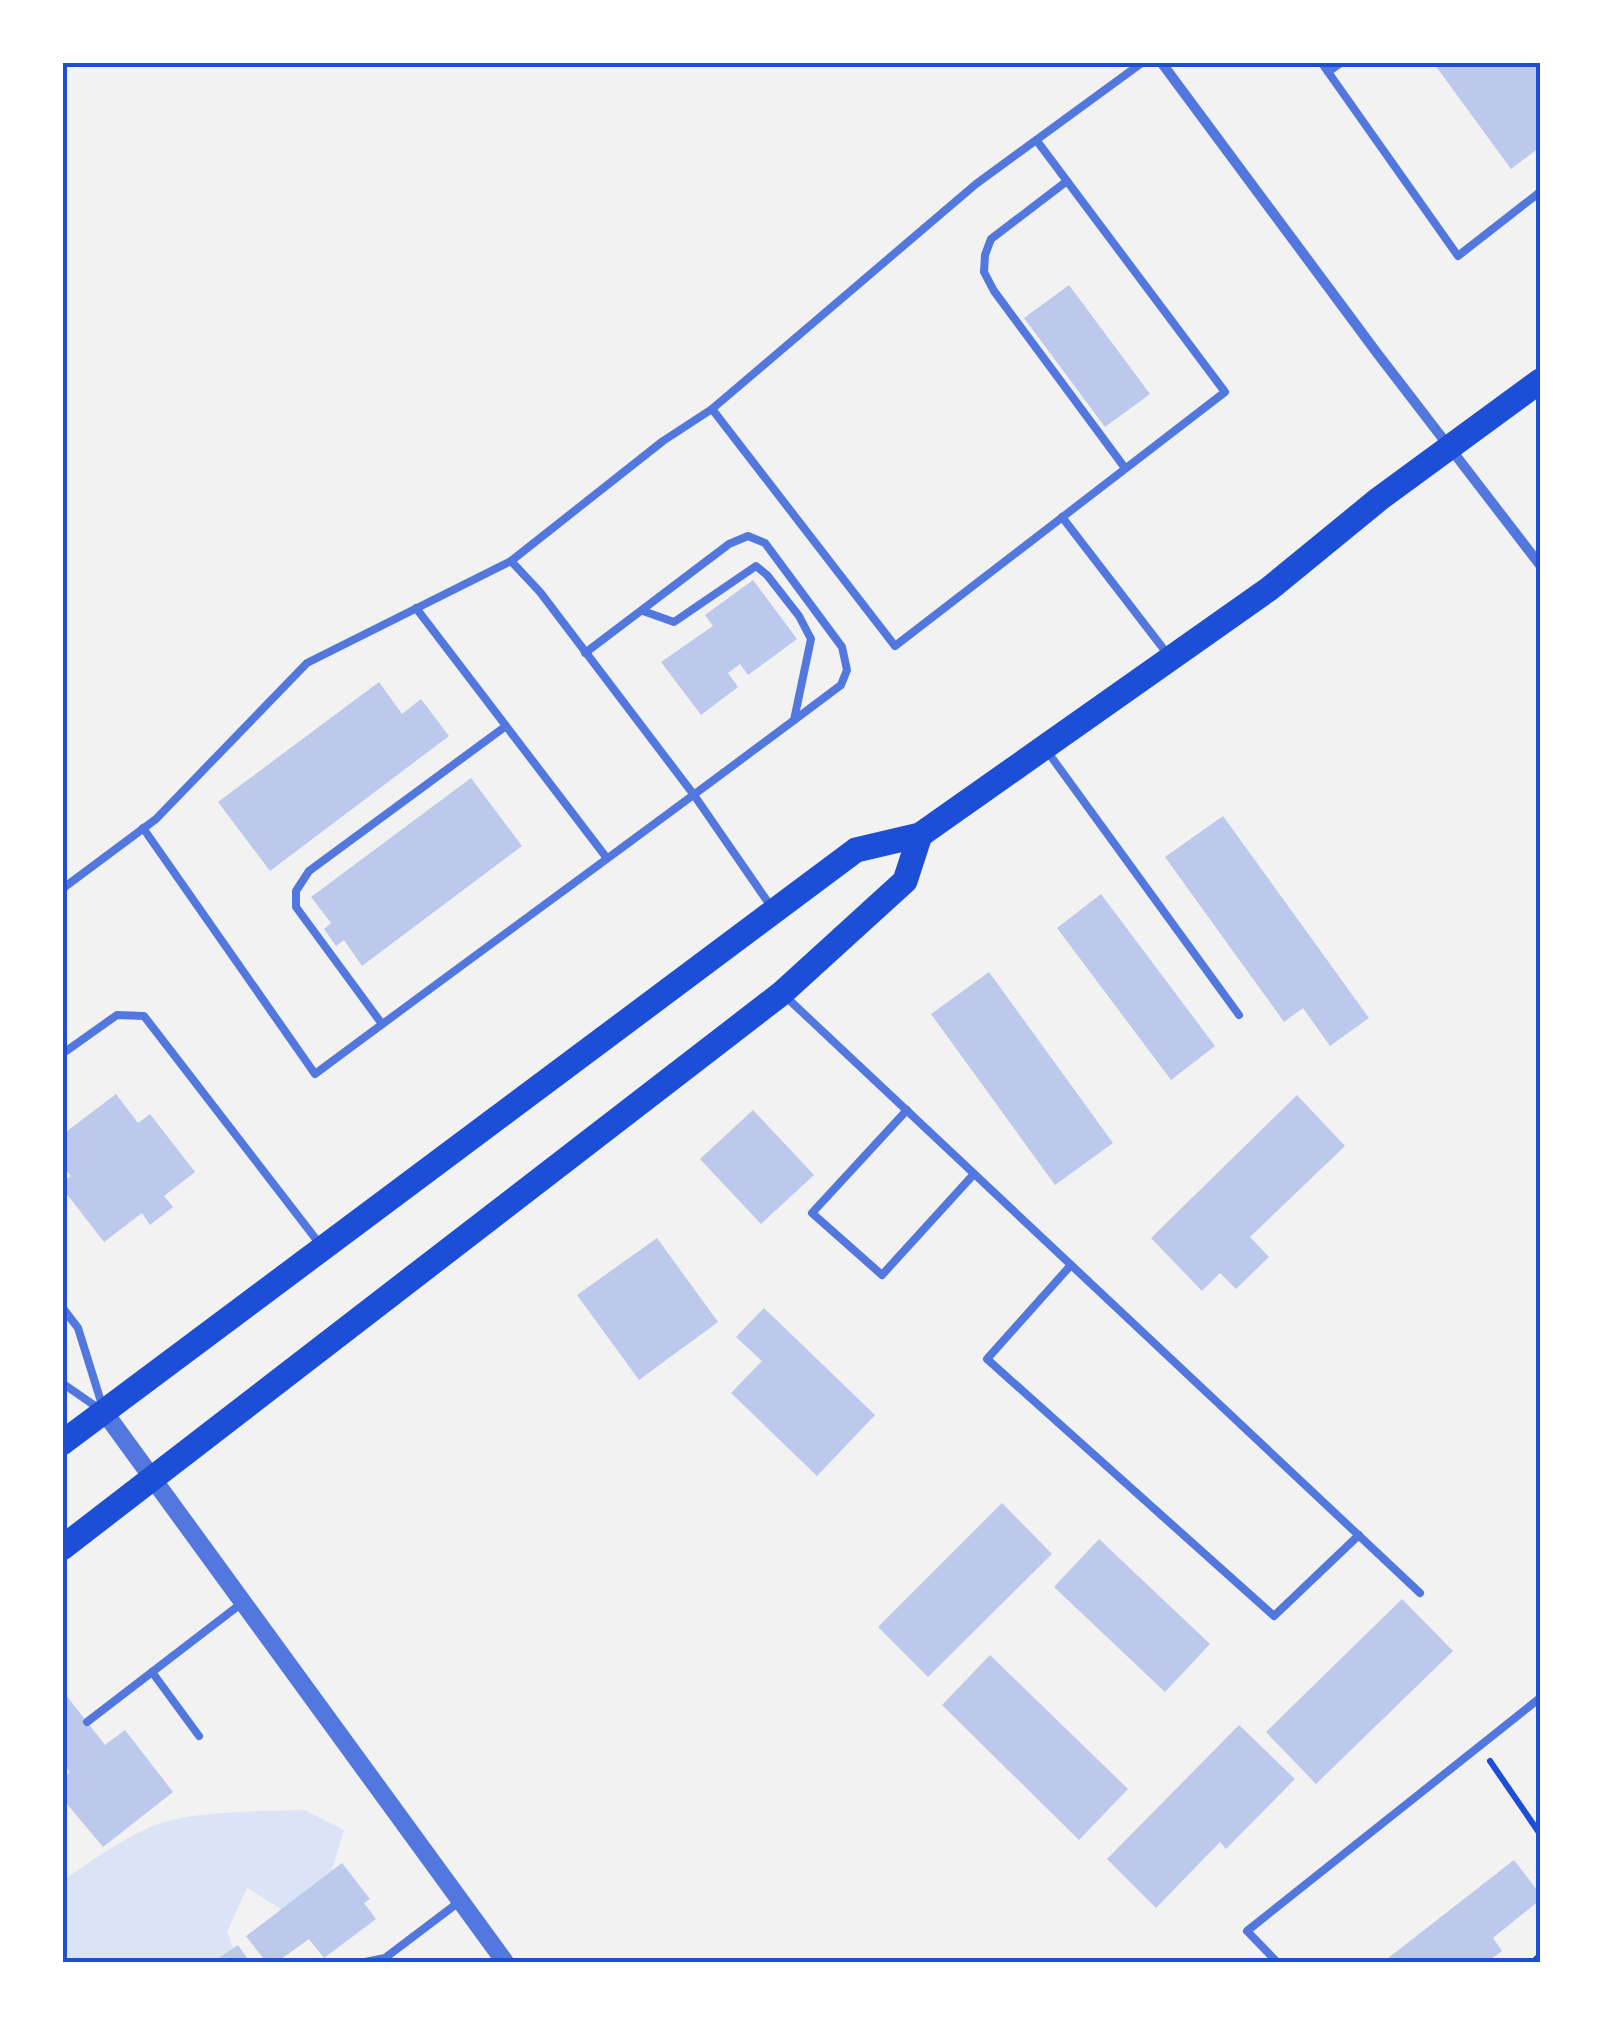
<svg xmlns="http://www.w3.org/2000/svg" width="1603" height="2025" font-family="'Fira Sans Condensed',sans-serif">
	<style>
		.green { fill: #dbe4f7 }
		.building { fill: #bdc9ec }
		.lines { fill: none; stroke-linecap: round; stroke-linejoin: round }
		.path { stroke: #1d4ed8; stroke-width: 6 }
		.service { stroke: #5277de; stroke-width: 8 }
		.minor { stroke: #5277de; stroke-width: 10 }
		.tertiary { stroke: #5277de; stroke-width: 18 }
		.primary { stroke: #1d4ed8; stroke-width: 25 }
		.neatline { fill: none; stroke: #1d4ed8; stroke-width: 4 }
	</style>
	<rect width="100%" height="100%" fill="#f2f2f2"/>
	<path class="green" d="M305 1810 344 1830 325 1893 297 1919 247 1888 227 1932 239 1962H63V1880C94 1860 128 1833 165 1822 201 1811 266 1811 305 1810Z"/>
	<g class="building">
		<polygon points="1438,62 1540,62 1540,147 1511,169 1435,65"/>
		<polygon points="1069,285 1150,394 1105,427 1024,318"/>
		<polygon points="753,580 797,639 748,675 740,664 728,673 738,687 701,715 661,662 713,626 705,615"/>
		<polygon points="379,682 402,714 421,699 449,736 270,871 218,802"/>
		<polygon points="471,778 522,846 362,966 344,940 336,946 324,929 331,923 311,897"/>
		<polygon points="1223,816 1369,1018 1330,1046 1303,1008 1284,1022 1165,857"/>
		<polygon points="1101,894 1215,1046 1171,1080 1057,928"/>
		<polygon points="989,972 1113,1143 1055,1185 931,1014"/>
		<polygon points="116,1094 138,1123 150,1114 195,1172 164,1196 173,1207 150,1225 142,1213 104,1242 62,1188 62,1182 71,1176 62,1165 62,1135"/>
		<polygon points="1297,1095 1345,1146 1250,1237 1269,1257 1236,1289 1220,1273 1202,1291 1151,1238"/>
		<polygon points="753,1110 814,1175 761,1224 700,1159"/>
		<polygon points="657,1238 718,1322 639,1380 577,1295"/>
		<polygon points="764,1308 875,1415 817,1476 731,1393 762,1361 736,1337"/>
		<polygon points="1002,1503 1052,1554 928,1677 878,1627"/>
		<polygon points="1099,1539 1210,1644 1165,1692 1054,1587"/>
		<polygon points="1402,1599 1453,1651 1316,1784 1266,1732"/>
		<polygon points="990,1655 1128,1789 1079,1840 942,1705"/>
		<polygon points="62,1690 105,1745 125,1730 173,1792 103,1847 62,1798 62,1779 70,1772 62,1762"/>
		<polygon points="1239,1725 1295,1779 1226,1849 1220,1842 1156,1908 1107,1859"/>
		<polygon points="1514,1860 1540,1894 1540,1900 1493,1938 1502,1951 1487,1962 1383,1962"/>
		<polygon points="342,1863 370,1899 364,1903 376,1919 324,1958 309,1939 277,1962 266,1962 246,1936"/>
		<polygon points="238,1945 250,1962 213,1962"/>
	</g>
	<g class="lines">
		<g class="path">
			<polyline points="1490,1761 1540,1834"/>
			<polyline points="1533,1962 1540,1955"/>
		</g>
		<g class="service">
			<polyline points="1321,62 1458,256 1540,192"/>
			<polyline points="1328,72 1342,62"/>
			<polyline points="1067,181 991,239 985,255 984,272 994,291 1125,468"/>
			<polyline points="712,409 895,646 1225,392 1037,141"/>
			<polyline points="1062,517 1169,656"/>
			<polyline points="511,561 540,592 694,795 772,908"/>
			<polyline points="416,608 606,857"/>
			<polyline points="643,611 674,622 756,566 767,575 799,616 811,639 794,720"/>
			<polyline points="1047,751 1239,1015"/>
			<path d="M143 828 315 1074C490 944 667 816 841 685L847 670 842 647 765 543 748 536 729 544 585 653"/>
			<polyline points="62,889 156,819 307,663 511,561 663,441 712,409 976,184 1143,62"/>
			<polyline points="785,996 1420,1593"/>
			<polyline points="382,1024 296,907 296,891 309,871 506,726"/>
			<polyline points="62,1054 117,1015 144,1016 319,1243"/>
			<polyline points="907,1110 812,1213 882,1275 974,1174"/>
			<polyline points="1071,1265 987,1359 1274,1616 1359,1535"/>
			<polyline points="62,1307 78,1328 103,1408"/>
			<polyline points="62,1383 101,1410"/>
			<polyline points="152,1672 199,1736"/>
			<polyline points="87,1722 242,1603"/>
			<polyline points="365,1962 385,1958 459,1902"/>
			<polyline points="1277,1962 1247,1931 1540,1698"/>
		</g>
		<polyline class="minor" points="1161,62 1377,353 1540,565"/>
		<polyline class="tertiary" points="105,1413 505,1962"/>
		<g class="primary">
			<polyline points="62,1443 856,850 920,835 1269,589 1379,499 1540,381"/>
			<polyline points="62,1548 782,993 905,881 920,835"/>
		</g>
	</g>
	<rect width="1603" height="2025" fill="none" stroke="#ffffff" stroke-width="130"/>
	<rect x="65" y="65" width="1473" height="1895" class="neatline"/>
</svg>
